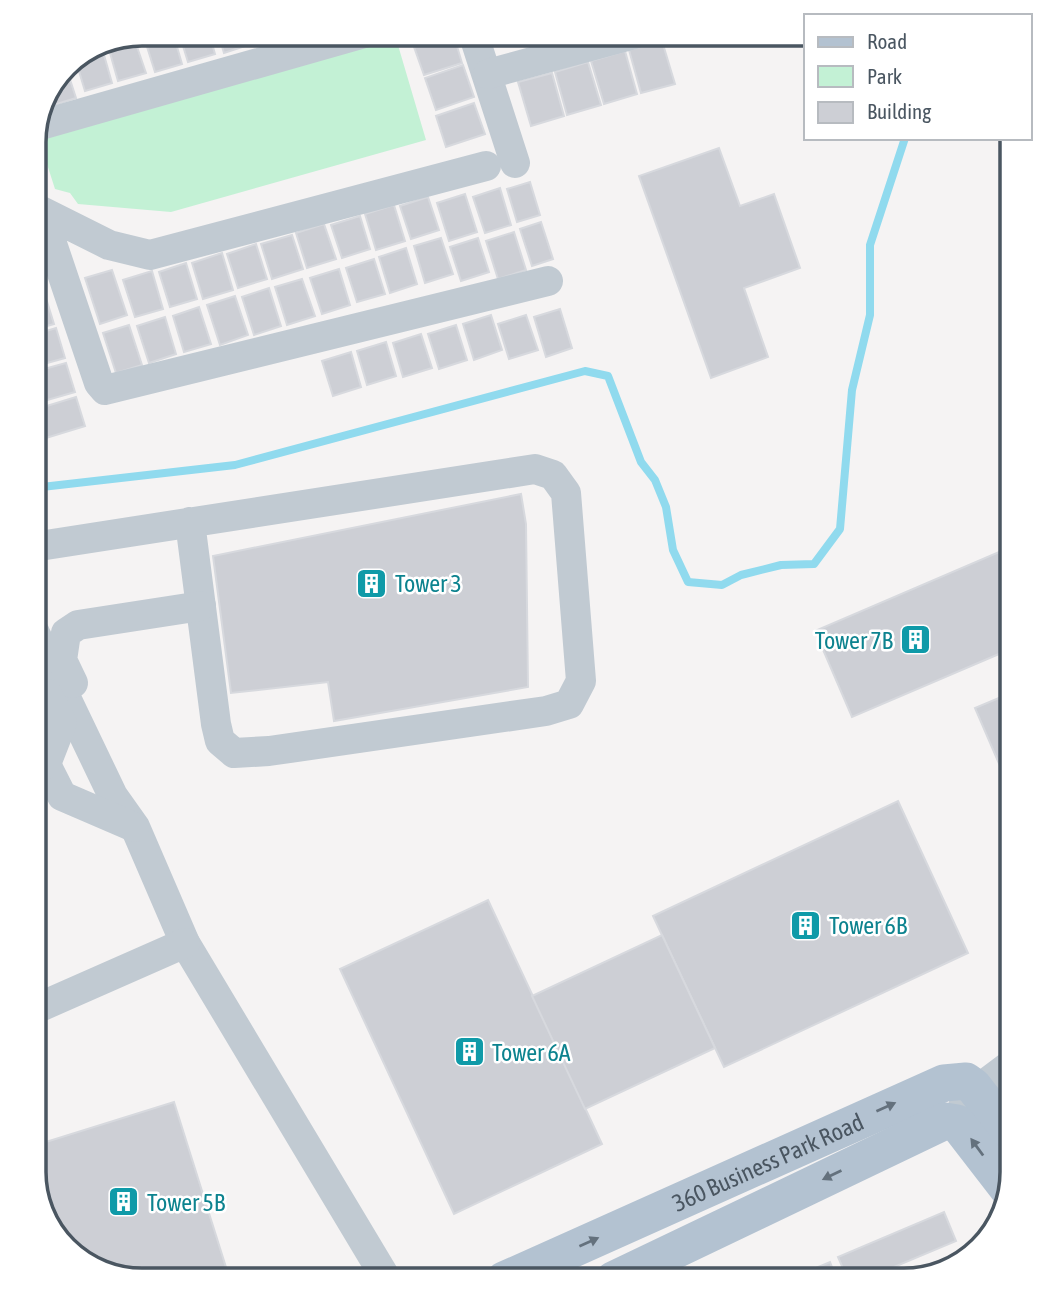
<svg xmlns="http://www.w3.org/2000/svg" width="1046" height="1313" font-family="'Asap Condensed',sans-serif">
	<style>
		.green { fill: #c3f1d5 }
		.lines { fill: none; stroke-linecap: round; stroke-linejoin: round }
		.stream { stroke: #90daee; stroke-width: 8 }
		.building { fill: #cdcfd5; stroke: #d7d9de; stroke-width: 2 }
		.minor { stroke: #c1cad2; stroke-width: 30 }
		.major { stroke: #b3c2d1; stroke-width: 37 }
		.oneway { fill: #64717d }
		.labels { text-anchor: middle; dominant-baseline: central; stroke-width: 5; stroke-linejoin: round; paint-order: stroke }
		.culture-label { font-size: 24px; fill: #0d838f; stroke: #fff; text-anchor: start }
		.street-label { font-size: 24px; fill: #4a5661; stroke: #fff }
		.rim { fill: none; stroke: #4a5661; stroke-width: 3.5 }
	</style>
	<rect width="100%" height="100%" fill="#f5f3f3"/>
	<polygon class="green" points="395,35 426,140 171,212 78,204 70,193 55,189 38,136"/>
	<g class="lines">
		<polyline class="stream" points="33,488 235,465 585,371 608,376 641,462 655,480 666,507 673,550 688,582 722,585 741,575 781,565 814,564 840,529 852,390 870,315 870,245 905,138"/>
	</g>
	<g class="building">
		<polygon points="155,33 173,33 182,64 155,72 144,37"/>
		<polygon points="179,33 209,33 215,54 188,62"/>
		<polygon points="218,33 248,33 251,44 224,53"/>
		<polygon points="254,33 284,33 284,34 257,43"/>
		<polygon points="445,33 453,33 462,63 424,75 413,44"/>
		<polygon points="134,38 146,73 118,81 108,46"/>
		<polygon points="662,41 675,84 641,93 629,50"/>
		<polygon points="102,48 112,83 85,91 75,58"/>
		<polygon points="625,51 637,94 604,104 591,61"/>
		<polygon points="588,62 601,105 567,115 555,72"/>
		<polygon points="463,65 474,97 436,110 425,78"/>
		<polygon points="66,67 76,98 47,107"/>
		<polygon points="552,73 564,116 531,126 518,82"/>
		<polygon points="474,103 485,134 446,147 436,116"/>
		<polygon points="719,148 740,206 774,194 800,268 744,288 768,357 711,378 639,176"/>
		<polygon points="530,182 540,215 517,222 507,189"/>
		<polygon points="500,188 511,225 485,233 473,197"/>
		<polygon points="465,194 477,232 449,241 437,203"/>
		<polygon points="428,197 439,230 411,239 400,206"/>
		<polygon points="394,205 405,241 376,250 365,214"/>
		<polygon points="360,216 370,249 342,258 331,225"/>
		<polygon points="541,222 553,259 532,266 520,229"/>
		<polygon points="324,224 336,259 307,268 296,233"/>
		<polygon points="514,232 526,270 498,279 486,241"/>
		<polygon points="292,235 303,269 272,279 261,244"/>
		<polygon points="441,238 453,274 425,283 414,246"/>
		<polygon points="478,238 489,272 461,281 450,247"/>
		<polygon points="256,244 267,279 238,288 227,254"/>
		<polygon points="406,248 417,284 390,293 379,257"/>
		<polygon points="222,253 233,290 203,299 192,263"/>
		<polygon points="374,259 385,294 357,302 346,268"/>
		<polygon points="35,260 44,290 33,293 33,261"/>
		<polygon points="186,263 197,299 170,307 159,272"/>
		<polygon points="339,269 350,305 322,314 310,278"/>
		<polygon points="112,270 127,315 100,324 85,278"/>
		<polygon points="152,271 163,309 135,317 123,280"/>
		<polygon points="302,279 315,316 287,325 275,287"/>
		<polygon points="269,288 281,326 254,335 242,297"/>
		<polygon points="45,295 54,324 33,330 33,299"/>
		<polygon points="235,296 248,335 220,345 207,305"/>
		<polygon points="199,307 211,344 184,352 173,316"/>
		<polygon points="560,309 572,348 546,357 534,317"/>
		<polygon points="491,315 502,350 474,360 463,324"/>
		<polygon points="526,315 538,350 509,359 498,324"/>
		<polygon points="165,317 176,354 149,363 137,326"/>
		<polygon points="129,325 142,365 116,373 103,333"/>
		<polygon points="456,325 467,360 439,369 428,334"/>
		<polygon points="56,328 65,358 33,367 33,335"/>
		<polygon points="421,334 432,368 403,377 393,343"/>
		<polygon points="386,342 396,376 367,385 357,351"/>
		<polygon points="351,352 361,387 333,396 322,361"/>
		<polygon points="66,363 75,392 37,403 33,372"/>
		<polygon points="76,397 85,426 46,438 37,409"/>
		<polygon points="521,494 526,524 528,687 334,721 328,682 231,693 213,556"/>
		<polygon points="1013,546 1013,648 852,717 815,631"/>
		<polygon points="1013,692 1013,796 975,708"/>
		<polygon points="898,801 968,953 724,1067 653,916"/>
		<polygon points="488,900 602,1144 454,1214 340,969"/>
		<polygon points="662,935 715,1048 585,1109 532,996"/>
		<polygon points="174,1102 230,1280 141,1280 87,1266 52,1232 33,1172 33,1146"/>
		<polygon points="944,1212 956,1241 863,1280 848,1280 838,1257"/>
		<polygon points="830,1262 837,1280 787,1280"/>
	</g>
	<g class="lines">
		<g class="minor">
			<polyline points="473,33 515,163"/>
			<polyline points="488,74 638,33"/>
			<polyline points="37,126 364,33"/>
			<polyline points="486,166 150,255 109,245 41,211 99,383 105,390 548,281"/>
			<polyline points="33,547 535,469 553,475 566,493 581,681 569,704 546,711 269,751 234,753 220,741 216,724 190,522"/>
			<polyline points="33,629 113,796 135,827 185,943 387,1280"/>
			<polyline points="73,683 62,660 66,633 78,625 201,606"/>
			<polyline points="33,739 62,796 134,827"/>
			<polyline points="46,764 62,723 47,694"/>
			<polyline points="33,1010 185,943"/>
			<polyline points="963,1107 977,1090 1013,1063"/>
		</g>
		<g class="major">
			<path id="s1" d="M504 1280 944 1083 966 1081 973 1086 1013 1137"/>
			<polyline points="613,1280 945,1121 957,1123 1008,1189"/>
		</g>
	</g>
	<defs><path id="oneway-solid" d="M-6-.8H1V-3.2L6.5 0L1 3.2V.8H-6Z" transform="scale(1.75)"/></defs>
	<g class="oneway">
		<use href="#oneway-solid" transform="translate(886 1107) rotate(-24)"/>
		<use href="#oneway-solid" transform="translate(977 1147) rotate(-126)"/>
		<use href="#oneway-solid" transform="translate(832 1175) rotate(154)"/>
		<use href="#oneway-solid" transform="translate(589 1242) rotate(-24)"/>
	</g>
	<defs>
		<symbol id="building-square" viewBox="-11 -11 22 22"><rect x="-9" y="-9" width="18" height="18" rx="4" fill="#0f9aa8" stroke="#fff"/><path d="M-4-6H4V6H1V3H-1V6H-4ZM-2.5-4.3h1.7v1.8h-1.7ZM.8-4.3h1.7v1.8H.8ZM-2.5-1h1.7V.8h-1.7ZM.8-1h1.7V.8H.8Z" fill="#fff"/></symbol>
	</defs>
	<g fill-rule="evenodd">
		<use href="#building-square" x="354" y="566" width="35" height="35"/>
		<use href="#building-square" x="898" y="622" width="35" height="35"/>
		<use href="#building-square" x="788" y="908" width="35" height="35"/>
		<use href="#building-square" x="452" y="1034" width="35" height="35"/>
		<use href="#building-square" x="106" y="1184" width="35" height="35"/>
	</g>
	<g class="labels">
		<g class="culture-label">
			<text x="395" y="583">Tower 3</text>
			<text x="893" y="640" text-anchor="end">Tower 7B</text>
			<text x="829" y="925">Tower 6B</text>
			<text x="492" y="1052">Tower 6A</text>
			<text x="147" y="1202">Tower 5B</text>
		</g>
		<g class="street-label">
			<text stroke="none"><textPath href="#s1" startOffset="289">360 Business Park Road</textPath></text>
		</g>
	</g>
	<path d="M0 0H1046V1313H0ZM142 46H904A96 96 0 0 1 1000 142V1172A96 96 0 0 1 904 1268H142A96 96 0 0 1 46 1172V142A96 96 0 0 1 142 46Z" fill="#fff" fill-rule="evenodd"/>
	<path class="rim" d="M142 46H904A96 96 0 0 1 1000 142V1172A96 96 0 0 1 904 1268H142A96 96 0 0 1 46 1172V142A96 96 0 0 1 142 46Z"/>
	<rect x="804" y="14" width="228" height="126" fill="#ffffff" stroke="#b7bbc0" stroke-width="2"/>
	<rect x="818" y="37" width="35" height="10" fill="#b3c2d1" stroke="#b7bbc0" stroke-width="2"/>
	<text x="867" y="49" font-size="21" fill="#4a5661">Road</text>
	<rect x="818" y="66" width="35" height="21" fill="#c3f1d5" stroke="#b7bbc0" stroke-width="2"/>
	<text x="867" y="84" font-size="21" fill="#4a5661">Park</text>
	<rect x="818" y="102" width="35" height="21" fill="#cdcfd5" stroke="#b7bbc0" stroke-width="2"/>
	<text x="867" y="119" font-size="21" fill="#4a5661">Building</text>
</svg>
